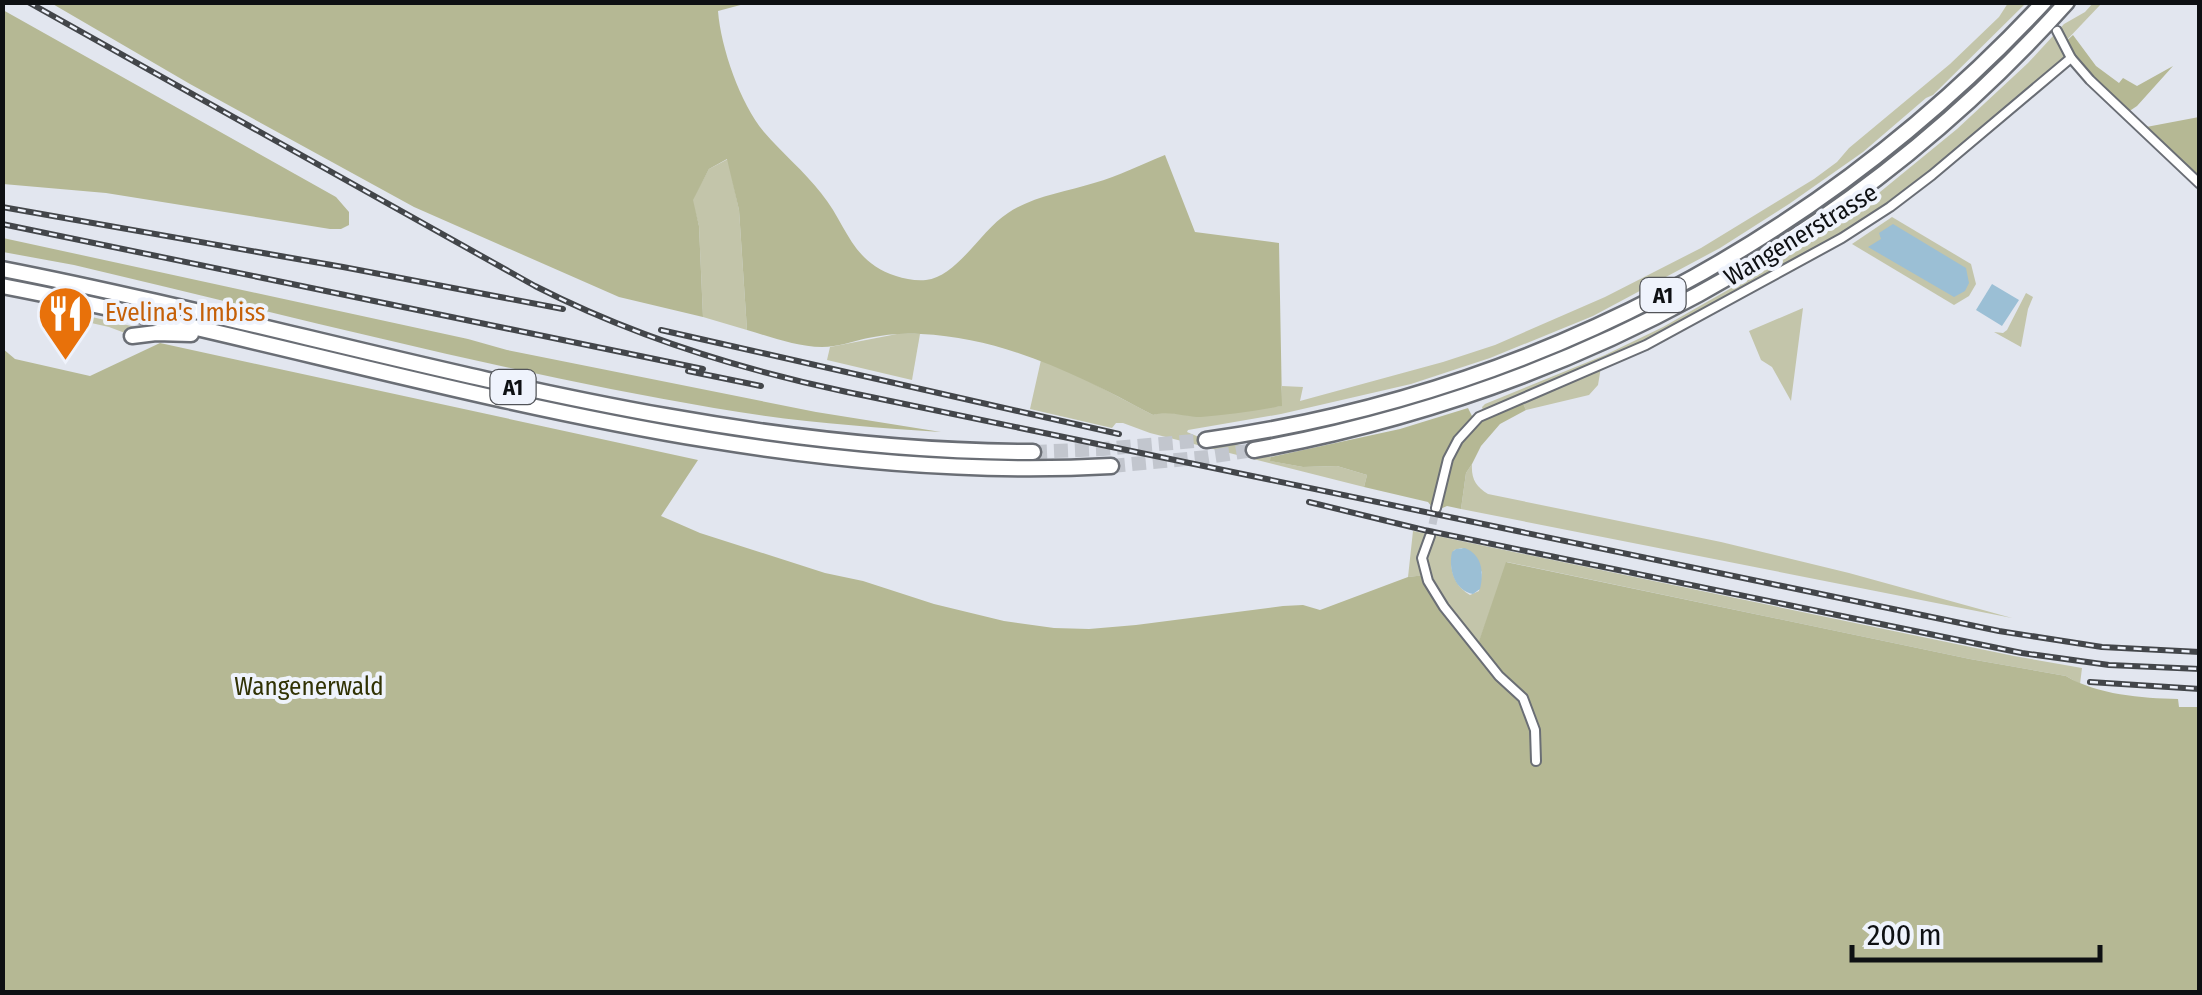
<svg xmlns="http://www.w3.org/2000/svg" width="2202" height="995" font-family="'Fira Sans Condensed',sans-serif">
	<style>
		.green { fill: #c3c5aa; fill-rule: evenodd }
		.forest { fill: #b5b894 }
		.water { fill: #9bbfd5 }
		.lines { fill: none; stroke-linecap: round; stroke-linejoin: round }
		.minor-tunnel { stroke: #c2c6ce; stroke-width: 8; stroke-dasharray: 8 4; stroke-linecap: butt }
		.motorway-tunnel { stroke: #c2c6ce; stroke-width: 14; stroke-dasharray: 14 7; stroke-linecap: butt }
		.minor-casing { stroke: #6a6e75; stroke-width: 12 }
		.motorway-casing { stroke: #6a6e75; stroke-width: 19 }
		.minor { stroke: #fff; stroke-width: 8 }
		.motorway { stroke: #fff; stroke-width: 14 }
		.rail-casing { stroke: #43464a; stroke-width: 6 }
		.rail { stroke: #eff3fc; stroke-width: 2.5; stroke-dasharray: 8; stroke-linecap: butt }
		.labels { text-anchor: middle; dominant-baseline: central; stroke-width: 8; stroke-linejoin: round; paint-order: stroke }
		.shield { fill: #eff3fc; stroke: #525459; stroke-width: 2.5 }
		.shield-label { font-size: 22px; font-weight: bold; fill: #0e1013 }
		.street-label { font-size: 25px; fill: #0e1013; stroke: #eff3fc }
		.food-label { font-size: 25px; fill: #c56008; stroke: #eff3fc; text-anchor: start }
		.park-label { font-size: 25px; fill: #313204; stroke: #eff3fc }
	</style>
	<rect width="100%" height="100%" fill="#e2e6ef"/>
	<g class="green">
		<polygon points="2008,3 2026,3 1933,95 1926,98 1863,152 1789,204 1720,248 1593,316 1490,358 1411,384 1281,414 1188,430 1187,432 1218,445 1233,443 1271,457 1271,461 1303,467 1337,466 1367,475 1364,487 1150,433 1123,423 1116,423 1112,428 1030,409 1041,360 1077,375 1153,415 1162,412 1203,416 1281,406 1282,386 1303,387 1300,401 1443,362 1495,345 1605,297 1701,248 1814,179 1837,162 1849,148 1950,64 1999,17"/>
		<polygon points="2093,3 2102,3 2063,44 2071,58 1872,219 1601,367 1598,385 1589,395 1526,410 1521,399 1484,414 1482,407 1485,404 1605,355 1663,327 1803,247 1880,192 1957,129 2028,63 2064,24 2085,12"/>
		<polygon points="728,159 739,210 747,330 703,317 699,226 692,200 709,169"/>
		<polygon points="1892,217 1971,264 1976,284 1969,296 1954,305 1852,244"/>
		<polygon points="2026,293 2033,297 2028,309 2021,347 1994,332 2003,333 2007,330"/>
		<polygon points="39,305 149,330 125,333 109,327 38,311"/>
		<polygon points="1803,308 1791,401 1772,367 1761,360 1749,331"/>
		<polygon points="897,334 920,334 912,380 827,360 830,347"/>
		<path d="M1472 464C1471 479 1476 487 1488 494L1721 542 1849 573 2012 618 1461 509 1466 473Z"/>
		<path d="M1413 531 2014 656 2082 668 2080 684 2066 676 1970 659 1507 562 1477 648 1426 575 1408 577ZM1462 548 1482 572 1479 591 1470 595C1454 586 1447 566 1454 550Z"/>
	</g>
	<g class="forest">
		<path d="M51 3H748L718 11C721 48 740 103 764 132 782 153 804 171 821 193 848 226 850 261 896 276 905 279 916 281 926 280 958 276 981 230 1008 213 1033 196 1066 192 1094 183 1119 176 1142 164 1165 155L1195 232 1279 243 1282 406C1255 411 1228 415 1201 417 1185 417 1168 410 1153 415 1080 376 1006 338 921 334 903 333 886 334 868 338 853 341 838 347 822 347 797 347 771 337 747 330L739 210 727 159 709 169 693 200 699 226 703 317 619 297 414 207 190 84Z"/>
		<polygon points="3,10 336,197 349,212 349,225 341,229 330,229 106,193 3,184"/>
		<polygon points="2073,35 2096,66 2119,83 2123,78 2137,86 2173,66 2137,106 2125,114 2063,44"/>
		<polygon points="2199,117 2199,184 2141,128"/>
		<path d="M3 238 468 339 507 350 816 412 941 432C865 427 789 421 714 408 498 371 287 315 74 265L3 252Z"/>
		<path d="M160 343 698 460 661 516 700 533 825 573 863 581 934 604 1004 621 1054 628 1089 629 1136 625 1283 606 1303 605 1320 610 1408 577 1425 575 1477 647 1506 562 1970 659 2066 676C2098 695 2141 698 2178 699L2179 707H2199V992H3L2 348 15 359 90 376Z"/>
		<polygon points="1521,399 1526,410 1500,424 1481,446 1472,464 1466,473 1461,509 1447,506 1440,509 1432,507 1428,502 1364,487 1367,475 1337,466 1303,467 1270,461 1271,457 1400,429 1468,408 1474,420"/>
	</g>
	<g class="water">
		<polygon points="1893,224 1966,268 1969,283 1965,291 1954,297 1868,247 1881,239 1879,233"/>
		<polygon points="1992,284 2019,300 2002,326 1976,310"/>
		<path d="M1465 548C1482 555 1484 572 1480 589L1473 594C1455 591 1448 569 1452 552L1456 549Z"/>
	</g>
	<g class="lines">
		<polyline class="minor-tunnel" points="1430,536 1436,508"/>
		<g class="motorway-tunnel">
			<polyline points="1033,452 1103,449 1206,440"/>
			<polyline points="1111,466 1208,457 1254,450"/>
		</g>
		<defs>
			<g id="minor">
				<polyline points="2057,31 2071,58 2090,80 2200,184"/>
				<polyline points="1436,508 1448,459 1458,440 1479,417 1646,345 1842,238 1890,207 1932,175 2071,58"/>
				<polyline points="1430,536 1422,558 1428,581 1444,607 1499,676 1523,698 1535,730 1536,761"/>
			</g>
			<g id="motorway">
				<path d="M2 269C345 336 680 452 1033 452"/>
				<path d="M2 286C371 357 731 487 1111 466"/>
				<polyline points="132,336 156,333 191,334"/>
				<path d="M1206 440C1532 394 1820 242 2044 2"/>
				<path d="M1254 450C1570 392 1852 242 2067 2"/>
			</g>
		</defs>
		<use href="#minor" class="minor-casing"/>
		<use href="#motorway" class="motorway-casing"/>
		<use href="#minor" class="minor"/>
		<use href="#motorway" class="motorway"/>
		<defs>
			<g id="rail">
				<path d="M28 2 535 286C635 337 738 369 847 392L1999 631 2102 647 2200 652"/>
				<polyline points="2,207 343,267 563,309"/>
				<polyline points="2,224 703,369"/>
				<polyline points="661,330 1119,434"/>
				<polyline points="688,371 761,386"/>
				<polyline points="1309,502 1424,530 2022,653 2109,665 2200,669"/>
				<polyline points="2090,682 2200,689"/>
			</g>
		</defs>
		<use href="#rail" class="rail-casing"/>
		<use href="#rail" class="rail"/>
	</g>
	<defs>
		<symbol id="restaurant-pin" viewBox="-11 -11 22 30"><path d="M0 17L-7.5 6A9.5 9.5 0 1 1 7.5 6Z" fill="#e8710a" stroke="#eff3fc"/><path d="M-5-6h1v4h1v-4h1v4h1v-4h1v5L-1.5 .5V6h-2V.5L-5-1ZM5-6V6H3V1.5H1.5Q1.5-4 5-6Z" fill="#fff"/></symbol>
	</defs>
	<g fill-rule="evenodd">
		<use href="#restaurant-pin" x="34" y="282" width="63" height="86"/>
	</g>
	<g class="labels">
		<g class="shield">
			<rect x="1640.5" y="278" width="45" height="34" rx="8"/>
			<rect x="490.5" y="370" width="45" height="34" rx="8"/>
		</g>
		<g class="shield-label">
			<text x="1663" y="295">A1</text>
			<text x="513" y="387">A1</text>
		</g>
		<g class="street-label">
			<text transform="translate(1801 235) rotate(-31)">Wangenerstrasse</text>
		</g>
		<g class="food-label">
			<text x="105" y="313">Evelina's Imbiss</text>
		</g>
		<g class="park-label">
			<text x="309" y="687">Wangenerwald</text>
		</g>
	</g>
	<rect width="2202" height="995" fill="none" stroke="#0e1013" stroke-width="10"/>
	<path d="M1852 945v15h248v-15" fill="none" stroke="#0e1013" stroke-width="5"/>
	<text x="1867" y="945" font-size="30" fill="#0e1013" stroke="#eff3fc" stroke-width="8" paint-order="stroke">200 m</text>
</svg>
